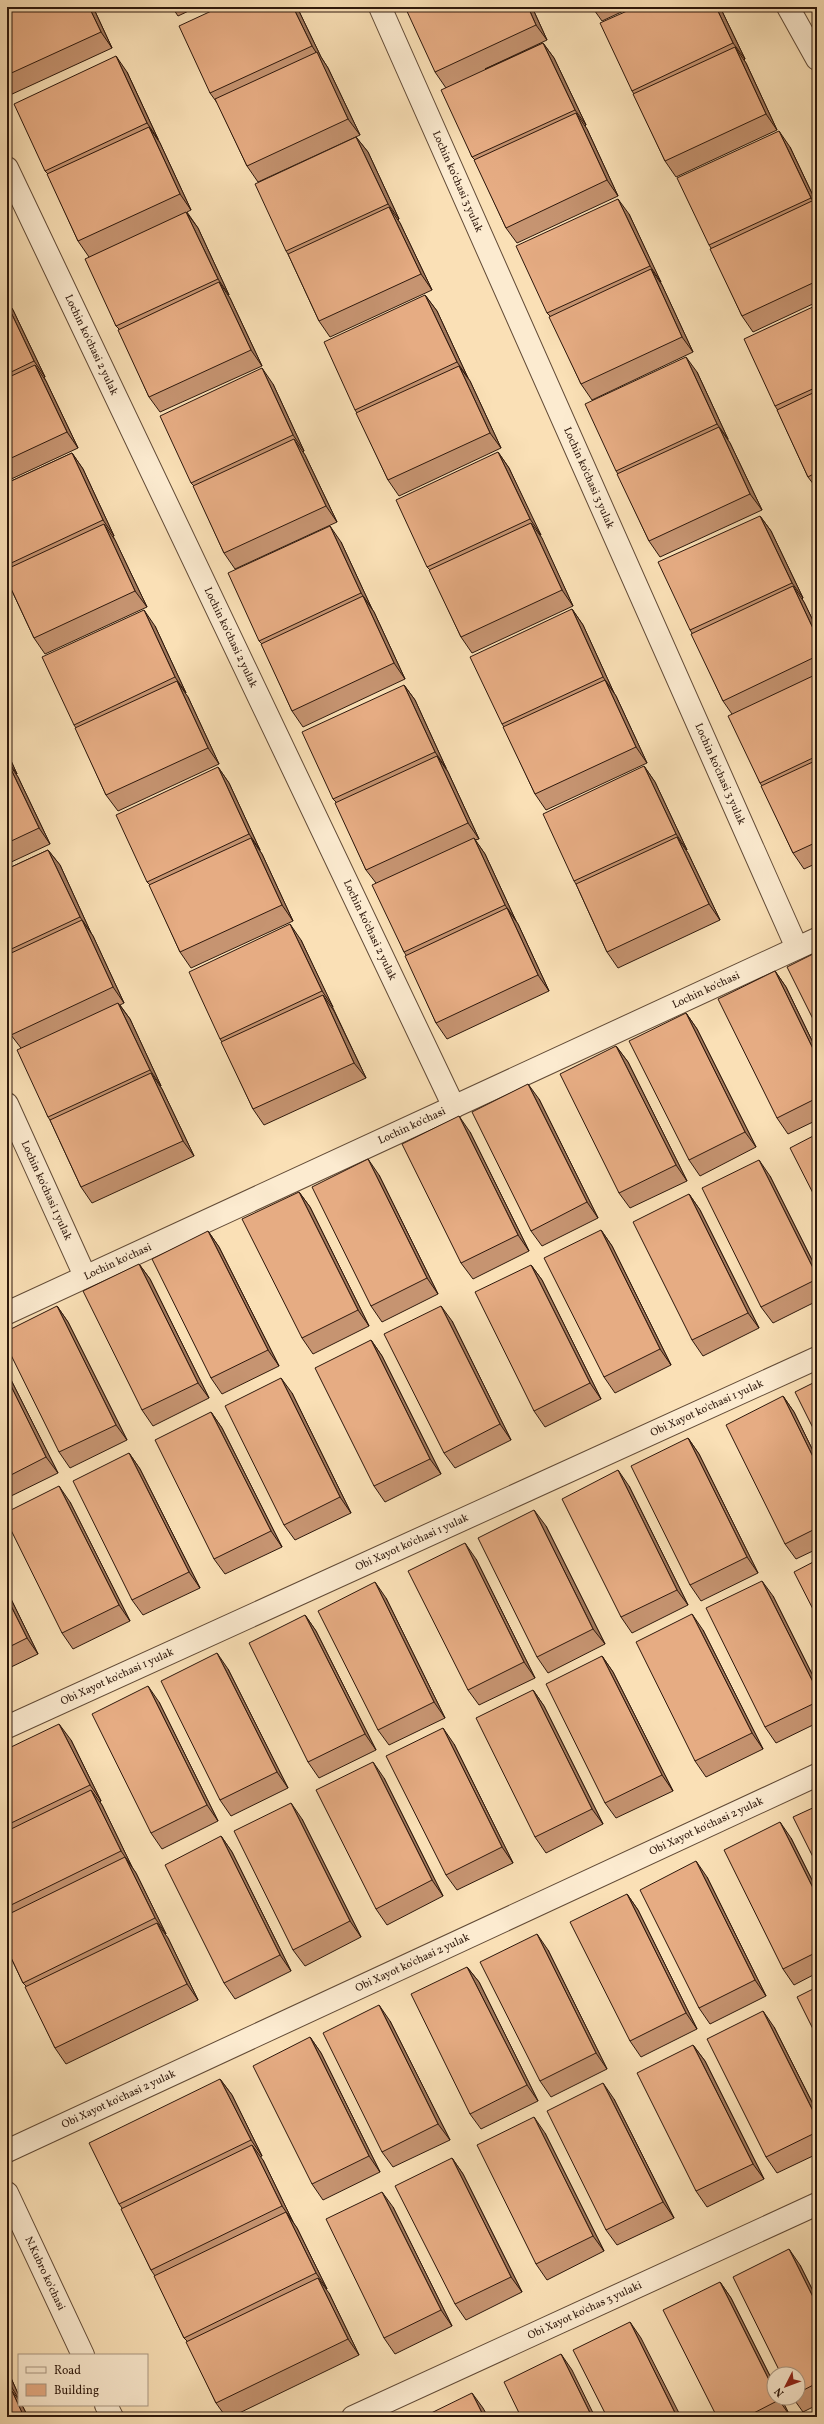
<svg xmlns="http://www.w3.org/2000/svg" width="824" height="2424" font-family="Vollkorn,serif">
	<style>
		.lines { fill: none; stroke-linecap: round; stroke-linejoin: round }
		.minor-casing { stroke: #614a36; stroke-width: 24 }
		.minor { stroke: #fcebd0; stroke-width: 22 }
		.wall { fill: #c69471; stroke: #2e180c }
		.shaded-wall { fill: #a1785c; stroke: #2e180c }
		.building { fill: #e6ac83; stroke: #2e180c }
		.labels { text-anchor: middle; dominant-baseline: central; stroke-width: 3.5; stroke-linejoin: round; paint-order: stroke }
		.street-label { font-size: 11px; fill: #2e180c; stroke: #fcebd0 }
	</style>
	<rect width="100%" height="100%" fill="#fae0b6"/>
	<filter id="stains"><feTurbulence type="fractalNoise" baseFrequency=".005" numOctaves="4"/><feColorMatrix values="0 0 0 0 .2 0 0 0 0 .09 0 0 0 0 .02 0 0 0 .5 -.17"/></filter>
	<radialGradient id="worn" r=".72"><stop offset=".6" stop-color="#630" stop-opacity="0"/><stop offset="1" stop-color="#630" stop-opacity=".3"/></radialGradient>
	<g class="lines">
		<defs>
			<g id="minor">
				<path id="s1" d="M380 7 797 948"/>
				<polyline points="788,7 817,59"/>
				<path id="s2" d="M7 168 454 1107"/>
				<path id="s3" d="M7 1104 85 1276"/>
				<path id="s4" d="M7 1313 817 939"/>
				<path id="s5" d="M7 1727 817 1358"/>
				<path id="s6" d="M7 2151 817 1775"/>
				<path id="s7" d="M7 2193 83 2355"/>
				<polyline points="106,2405 112,2417"/>
				<path id="s8" d="M353 2417 817 2204"/>
			</g>
		</defs>
		<use href="#minor" class="minor-casing"/>
		<use href="#minor" class="minor"/>
	</g>
	<g class="wall">
		<polygon points="7,7 93,7 112,48 10,95 7,91"/>
		<polygon points="172,7 197,7 178,16"/>
		<polygon points="220,7 297,7 321,57 328,68 360,135 258,182 247,166 218,104 210,93"/>
		<polygon points="532,7 547,40 485,69 543,43 554,58 586,125 585,126 587,129 618,196 517,243 506,228 475,160 472,157 446,88 435,72"/>
		<polygon points="592,7 632,7 602,21"/>
		<polygon points="636,7 720,7 745,59 744,60 746,63 777,130 676,177 665,161 634,94 632,91"/>
		<polygon points="812,7 817,7 817,14"/>
		<polygon points="127,72 191,210 187,212 198,228 229,295 228,295 230,298 262,366 160,412 149,397 119,329 116,326 89,257 78,241 48,174 45,171"/>
		<polygon points="356,137 368,152 399,219 398,220 400,223 432,290 330,337 319,321 288,254 286,251"/>
		<polygon points="790,147 817,204 817,302 753,332 742,316 711,248 709,245"/>
		<polygon points="629,214 693,352 592,400 581,384 550,316 547,313"/>
		<polygon points="425,295 437,311 468,378 470,381 501,448 399,496 388,480 357,413 355,410"/>
		<polygon points="7,301 13,310 45,377 44,377 46,381 78,448 7,481"/>
		<polygon points="817,305 817,489 808,477 777,409 775,406"/>
		<polygon points="697,372 728,439 728,440 730,443 762,510 660,557 649,541 618,474 616,471"/>
		<polygon points="273,384 304,451 303,452 305,455 337,522 235,569 224,553 194,486 191,483"/>
		<polygon points="498,452 509,468 573,606 472,653 461,637 430,570 427,567"/>
		<polygon points="72,453 83,469 114,536 113,536 115,540 147,607 45,654 34,638 7,580 7,483"/>
		<polygon points="760,516 771,531 803,598 802,599 804,602 817,629 817,863 804,869 793,853 762,786 760,783 732,714 723,701 692,633 690,630"/>
		<polygon points="341,542 372,609 374,612 405,679 303,727 292,711 262,644 259,641"/>
		<polygon points="572,609 583,625 614,693 616,696 647,763 546,810 535,794 504,727 502,724"/>
		<polygon points="155,626 186,693 185,693 188,697 219,764 118,811 106,795 76,728 74,725"/>
		<polygon points="404,685 415,700 446,768 448,772 479,839 475,840 485,854 516,921 518,924 549,991 447,1039 436,1023 406,955 404,952 376,883 366,870 336,802 333,799"/>
		<polygon points="7,752 17,774 16,774 18,777 50,844 7,864"/>
		<polygon points="644,766 655,782 687,850 686,850 688,853 720,920 618,968 607,952 576,884 574,881"/>
		<polygon points="218,767 229,783 260,850 260,851 262,854 293,921 191,968 180,952 150,885 147,882"/>
		<polygon points="48,850 60,865 91,933 93,936 124,1003 120,1005 130,1019 161,1086 160,1086 162,1089 194,1156 92,1203 81,1187 50,1120 48,1117 21,1048 11,1035 7,1026 7,869"/>
		<polygon points="301,940 366,1078 264,1125 253,1109 222,1042 220,1039"/>
		<polygon points="775,971 786,987 817,1051 817,1120 788,1134 777,1118"/>
		<polygon points="686,1013 697,1029 756,1147 700,1176 689,1160"/>
		<polygon points="616,1046 628,1062 687,1181 630,1208 619,1193"/>
		<polygon points="539,1099 598,1218 542,1246 531,1231"/>
		<polygon points="470,1132 529,1251 473,1279 461,1263"/>
		<polygon points="379,1175 438,1294 382,1322 371,1306"/>
		<polygon points="770,1176 817,1270 817,1301 773,1323 761,1307"/>
		<polygon points="299,1192 310,1207 369,1326 313,1354 302,1338"/>
		<polygon points="689,1194 700,1210 759,1328 703,1356 692,1340"/>
		<polygon points="601,1230 612,1246 671,1365 615,1393 604,1377"/>
		<polygon points="208,1231 219,1247 279,1366 222,1394 211,1378"/>
		<polygon points="139,1264 150,1279 209,1398 153,1426 142,1410"/>
		<polygon points="531,1265 542,1280 601,1399 545,1427 534,1411"/>
		<polygon points="57,1306 68,1322 127,1440 70,1468 59,1452"/>
		<polygon points="452,1321 511,1440 455,1468 444,1453"/>
		<polygon points="371,1340 382,1356 441,1474 385,1502 374,1486"/>
		<polygon points="7,1372 58,1473 7,1498"/>
		<polygon points="292,1393 351,1513 295,1540 284,1525"/>
		<polygon points="783,1396 794,1412 817,1459 817,1549 796,1559 785,1544"/>
		<polygon points="211,1412 222,1428 282,1547 225,1574 214,1559"/>
		<polygon points="688,1438 699,1454 758,1573 701,1601 690,1585"/>
		<polygon points="129,1453 140,1469 200,1588 143,1615 132,1600"/>
		<polygon points="629,1486 688,1605 632,1633 621,1617"/>
		<polygon points="70,1502 130,1621 73,1649 62,1633"/>
		<polygon points="546,1526 605,1644 548,1673 537,1657"/>
		<polygon points="476,1559 535,1678 479,1705 468,1690"/>
		<polygon points="7,1591 38,1654 7,1669"/>
		<polygon points="773,1596 817,1684 817,1723 776,1743 765,1727"/>
		<polygon points="386,1598 445,1718 389,1745 378,1730"/>
		<polygon points="305,1615 316,1631 376,1750 319,1778 308,1762"/>
		<polygon points="703,1630 763,1749 706,1777 695,1761"/>
		<polygon points="602,1656 613,1672 673,1791 616,1818 605,1803"/>
		<polygon points="228,1669 288,1788 231,1816 220,1800"/>
		<polygon points="533,1690 544,1706 603,1824 546,1853 535,1837"/>
		<polygon points="159,1702 218,1821 162,1849 151,1833"/>
		<polygon points="71,1740 101,1801 100,1802 102,1805 132,1867 136,1873 166,1934 165,1934 168,1938 198,2000 66,2064 55,2048 26,1986 23,1983 7,1949 7,1749"/>
		<polygon points="454,1744 513,1863 457,1890 446,1875"/>
		<polygon points="384,1778 443,1896 387,1925 376,1909"/>
		<polygon points="302,1819 361,1937 305,1966 293,1950"/>
		<polygon points="221,1836 232,1852 291,1971 235,1999 224,1983"/>
		<polygon points="791,1838 817,1890 817,1973 794,1985 783,1969"/>
		<polygon points="707,1877 766,1996 710,2024 699,2008"/>
		<polygon points="627,1894 638,1910 697,2029 641,2057 630,2041"/>
		<polygon points="548,1950 607,2069 551,2097 540,2081"/>
		<polygon points="467,1967 479,1982 538,2101 481,2129 470,2114"/>
		<polygon points="390,2021 450,2140 393,2167 382,2152"/>
		<polygon points="774,2027 817,2112 817,2154 777,2173 766,2157"/>
		<polygon points="310,2037 321,2053 380,2172 323,2200 312,2184"/>
		<polygon points="693,2045 705,2061 764,2179 707,2207 696,2191"/>
		<polygon points="220,2079 232,2095 262,2156 260,2157 263,2160 293,2222 297,2228 327,2289 326,2290 329,2293 359,2355 231,2417 226,2417 216,2403 187,2341 184,2338 155,2276 151,2270 122,2208 119,2204"/>
		<polygon points="614,2099 674,2218 617,2245 606,2230"/>
		<polygon points="545,2133 604,2251 547,2280 536,2264"/>
		<polygon points="452,2158 463,2174 522,2292 466,2320 455,2304"/>
		<polygon points="393,2207 452,2326 395,2354 384,2338"/>
		<polygon points="800,2265 817,2299 817,2405 803,2412 793,2398 798,2398"/>
		<polygon points="720,2282 731,2298 774,2384 774,2398 781,2398 790,2416 788,2417 717,2417"/>
		<polygon points="7,2369 19,2396 19,2405 23,2407 28,2417 7,2417"/>
	</g>
	<g class="shaded-wall">
		<polygon points="89,7 93,7 112,48 101,32"/>
		<polygon points="293,7 297,7 321,57 328,68 360,135 348,119 319,57 312,46"/>
		<polygon points="528,7 532,7 547,40 536,25"/>
		<polygon points="716,7 720,7 745,59 733,43"/>
		<polygon points="543,43 554,58 586,125 575,110"/>
		<polygon points="735,47 746,63 777,130 766,114"/>
		<polygon points="116,56 127,72 158,139 147,123"/>
		<polygon points="576,113 587,129 618,196 607,180"/>
		<polygon points="149,127 160,143 191,210 180,194"/>
		<polygon points="779,131 790,147 817,204 817,207 811,198"/>
		<polygon points="356,137 368,152 399,219 388,204"/>
		<polygon points="618,199 629,214 661,282 650,266"/>
		<polygon points="812,201 817,208 817,212"/>
		<polygon points="389,207 400,223 432,290 421,274"/>
		<polygon points="186,212 198,228 229,295 218,279"/>
		<polygon points="651,269 662,285 693,352 682,337"/>
		<polygon points="219,282 230,298 262,366 251,350"/>
		<polygon points="425,295 437,311 468,378 457,362"/>
		<polygon points="7,301 13,310 45,377 34,361 7,304"/>
		<polygon points="686,357 697,372 728,439 717,424"/>
		<polygon points="35,365 46,381 78,448 67,432"/>
		<polygon points="459,366 470,381 501,448 490,433"/>
		<polygon points="262,368 273,384 304,451 293,435"/>
		<polygon points="719,427 730,443 762,510 750,494"/>
		<polygon points="294,439 305,455 337,522 326,506"/>
		<polygon points="498,452 509,468 541,535 530,519"/>
		<polygon points="72,453 83,469 114,536 103,520"/>
		<polygon points="760,516 771,531 803,598 792,583"/>
		<polygon points="531,523 542,538 573,606 562,590"/>
		<polygon points="104,524 115,540 147,607 135,591"/>
		<polygon points="330,526 341,542 372,609 361,593"/>
		<polygon points="793,586 804,602 817,629 817,637"/>
		<polygon points="363,596 374,612 405,679 394,663"/>
		<polygon points="572,609 583,625 614,693 603,677"/>
		<polygon points="144,610 155,626 186,693 175,677"/>
		<polygon points="605,680 616,696 647,763 636,747"/>
		<polygon points="177,681 188,697 219,764 208,748"/>
		<polygon points="404,685 415,700 446,768 435,752"/>
		<polygon points="7,752 17,774 7,760"/>
		<polygon points="437,756 448,772 479,839 468,823"/>
		<polygon points="7,761 18,777 50,844 39,828"/>
		<polygon points="644,766 655,782 687,850 676,834"/>
		<polygon points="218,767 229,783 260,850 249,834"/>
		<polygon points="677,837 688,853 720,920 709,904"/>
		<polygon points="251,838 262,854 293,921 282,905"/>
		<polygon points="474,838 485,854 516,921 505,905"/>
		<polygon points="48,850 60,865 91,933 80,917"/>
		<polygon points="507,908 518,924 549,991 538,975"/>
		<polygon points="82,920 93,936 124,1003 113,987"/>
		<polygon points="290,924 301,940 333,1007 322,991"/>
		<polygon points="775,971 786,987 817,1051 817,1057"/>
		<polygon points="323,995 334,1011 366,1078 354,1063"/>
		<polygon points="118,1003 130,1019 161,1086 150,1070"/>
		<polygon points="686,1013 697,1029 756,1147 745,1132"/>
		<polygon points="616,1046 628,1062 687,1181 676,1165"/>
		<polygon points="151,1073 162,1089 194,1156 183,1141"/>
		<polygon points="528,1084 539,1099 598,1218 587,1202"/>
		<polygon points="459,1116 470,1132 529,1251 518,1235"/>
		<polygon points="368,1159 379,1175 438,1294 427,1278"/>
		<polygon points="759,1160 770,1176 817,1270 817,1276"/>
		<polygon points="299,1192 310,1207 369,1326 358,1310"/>
		<polygon points="689,1194 700,1210 759,1328 748,1313"/>
		<polygon points="601,1230 612,1246 671,1365 660,1349"/>
		<polygon points="208,1231 219,1247 279,1366 268,1350"/>
		<polygon points="139,1264 150,1279 209,1398 198,1383"/>
		<polygon points="531,1265 542,1280 601,1399 590,1383"/>
		<polygon points="57,1306 68,1322 127,1440 116,1425"/>
		<polygon points="441,1306 452,1321 511,1440 500,1424"/>
		<polygon points="371,1340 382,1356 441,1474 430,1459"/>
		<polygon points="7,1372 58,1473 46,1457 7,1378"/>
		<polygon points="281,1378 292,1393 351,1513 340,1497"/>
		<polygon points="783,1396 794,1412 817,1459 817,1465"/>
		<polygon points="211,1412 222,1428 282,1547 271,1531"/>
		<polygon points="688,1438 699,1454 758,1573 747,1557"/>
		<polygon points="129,1453 140,1469 200,1588 189,1572"/>
		<polygon points="618,1470 629,1486 688,1605 677,1590"/>
		<polygon points="59,1486 70,1502 130,1621 119,1605"/>
		<polygon points="534,1510 546,1526 605,1644 593,1629"/>
		<polygon points="465,1543 476,1559 535,1678 524,1662"/>
		<polygon points="762,1581 773,1596 817,1684 817,1690"/>
		<polygon points="375,1582 386,1598 445,1718 434,1702"/>
		<polygon points="7,1591 8,1593 38,1654 27,1638 7,1598"/>
		<polygon points="692,1614 703,1630 763,1749 752,1733"/>
		<polygon points="305,1615 316,1631 376,1750 365,1734"/>
		<polygon points="217,1653 228,1669 288,1788 277,1772"/>
		<polygon points="602,1656 613,1672 673,1791 662,1775"/>
		<polygon points="148,1686 159,1702 218,1821 207,1805"/>
		<polygon points="533,1690 544,1706 603,1824 592,1809"/>
		<polygon points="59,1724 71,1740 101,1801 90,1785"/>
		<polygon points="443,1728 454,1744 513,1863 502,1847"/>
		<polygon points="373,1762 384,1778 443,1896 432,1880"/>
		<polygon points="91,1790 102,1805 132,1867 121,1851"/>
		<polygon points="291,1803 302,1819 361,1937 350,1921"/>
		<polygon points="780,1822 791,1838 817,1890 817,1896"/>
		<polygon points="221,1836 232,1852 291,1971 280,1955"/>
		<polygon points="125,1857 136,1873 166,1934 155,1918"/>
		<polygon points="696,1861 707,1877 766,1996 755,1980"/>
		<polygon points="627,1894 638,1910 697,2029 686,2013"/>
		<polygon points="157,1923 168,1938 198,2000 187,1984"/>
		<polygon points="537,1934 548,1950 607,2069 596,2053"/>
		<polygon points="467,1967 479,1982 538,2101 527,2085"/>
		<polygon points="379,2005 390,2021 450,2140 438,2124"/>
		<polygon points="763,2011 774,2027 817,2112 817,2119"/>
		<polygon points="310,2037 321,2053 380,2172 369,2156"/>
		<polygon points="693,2045 705,2061 764,2179 753,2164"/>
		<polygon points="220,2079 232,2095 262,2156 251,2140"/>
		<polygon points="603,2083 614,2099 674,2218 663,2202"/>
		<polygon points="534,2117 545,2133 604,2251 593,2236"/>
		<polygon points="252,2145 263,2160 293,2222 282,2206"/>
		<polygon points="452,2158 463,2174 522,2292 511,2277"/>
		<polygon points="382,2192 393,2207 452,2326 441,2310"/>
		<polygon points="286,2212 297,2228 327,2289 316,2273"/>
		<polygon points="789,2249 800,2265 817,2299 817,2305"/>
		<polygon points="318,2278 329,2293 359,2355 348,2339"/>
		<polygon points="720,2282 731,2298 774,2384 774,2390"/>
		<polygon points="630,2322 641,2338 681,2417 677,2417"/>
		<polygon points="561,2354 572,2370 595,2417 592,2417"/>
		<polygon points="7,2369 19,2396 19,2399 12,2388 7,2378"/>
		<polygon points="12,2391 19,2400 19,2405 22,2405 28,2417 24,2417"/>
		<polygon points="472,2393 483,2408 488,2417 484,2417"/>
		<polygon points="778,2398 781,2398 790,2416 779,2400"/>
	</g>
	<g class="building">
		<polygon points="7,7 89,7 101,32 7,75"/>
		<polygon points="220,7 293,7 312,46 210,93 179,26"/>
		<polygon points="405,7 528,7 536,25 435,72"/>
		<polygon points="636,7 716,7 733,43 632,91 600,23"/>
		<polygon points="543,43 575,110 472,157 441,90"/>
		<polygon points="735,47 766,114 665,161 633,94"/>
		<polygon points="317,52 348,119 247,166 215,99"/>
		<polygon points="116,56 147,123 45,171 14,104"/>
		<polygon points="576,113 607,180 506,228 474,160"/>
		<polygon points="149,127 180,194 78,241 47,174"/>
		<polygon points="779,131 811,198 709,245 677,178"/>
		<polygon points="356,137 388,204 286,251 255,184"/>
		<polygon points="618,199 650,266 547,313 516,246"/>
		<polygon points="812,201 817,212 817,281 742,316 710,249"/>
		<polygon points="389,207 421,274 319,321 288,254"/>
		<polygon points="186,212 218,279 116,326 85,259"/>
		<polygon points="651,269 682,337 581,384 549,317"/>
		<polygon points="219,282 251,350 149,397 118,330"/>
		<polygon points="425,295 457,362 355,410 324,342"/>
		<polygon points="7,304 34,361 7,374"/>
		<polygon points="817,305 817,387 775,406 744,339"/>
		<polygon points="686,357 717,424 616,471 585,404"/>
		<polygon points="35,365 67,432 7,460 7,378"/>
		<polygon points="459,366 490,433 388,480 356,413"/>
		<polygon points="262,368 293,435 191,483 160,416"/>
		<polygon points="817,391 817,472 808,477 777,410"/>
		<polygon points="719,427 750,494 649,541 617,474"/>
		<polygon points="294,439 326,506 224,553 193,486"/>
		<polygon points="498,452 530,519 427,567 396,500"/>
		<polygon points="72,453 103,520 7,565 7,483"/>
		<polygon points="760,516 792,583 690,630 658,562"/>
		<polygon points="531,523 562,590 461,637 429,570"/>
		<polygon points="104,524 135,591 34,638 7,580 7,569"/>
		<polygon points="330,526 361,593 259,641 228,573"/>
		<polygon points="793,586 817,637 817,656 723,701 691,634"/>
		<polygon points="363,596 394,663 292,711 261,644"/>
		<polygon points="572,609 603,677 502,724 470,657"/>
		<polygon points="144,610 175,677 74,725 42,657"/>
		<polygon points="817,674 817,756 760,783 728,716"/>
		<polygon points="605,680 636,747 535,794 503,727"/>
		<polygon points="177,681 208,748 106,795 75,728"/>
		<polygon points="404,685 435,752 333,799 302,732"/>
		<polygon points="437,756 468,823 366,870 335,803"/>
		<polygon points="817,760 817,842 793,853 761,786"/>
		<polygon points="7,761 39,828 7,843"/>
		<polygon points="644,766 676,834 574,881 543,814"/>
		<polygon points="218,767 249,834 147,882 116,815"/>
		<polygon points="677,837 709,904 607,952 576,884"/>
		<polygon points="251,838 282,905 180,952 149,885"/>
		<polygon points="474,838 505,905 404,952 372,885"/>
		<polygon points="48,850 80,917 7,951 7,869"/>
		<polygon points="507,908 538,975 436,1023 405,956"/>
		<polygon points="82,920 113,987 11,1035 7,1026 7,955"/>
		<polygon points="290,924 322,991 220,1039 189,972"/>
		<polygon points="817,952 817,1027 787,967"/>
		<polygon points="775,971 817,1057 817,1098 777,1118 718,999"/>
		<polygon points="323,995 354,1063 253,1109 221,1042"/>
		<polygon points="118,1003 150,1070 48,1117 17,1050"/>
		<polygon points="686,1013 745,1132 689,1160 629,1041"/>
		<polygon points="616,1046 676,1165 619,1193 560,1074"/>
		<polygon points="151,1073 183,1141 81,1187 50,1120"/>
		<polygon points="528,1084 587,1202 531,1231 472,1112"/>
		<polygon points="459,1116 518,1235 461,1263 402,1144"/>
		<polygon points="817,1134 817,1201 790,1148"/>
		<polygon points="368,1159 427,1278 371,1306 312,1187"/>
		<polygon points="759,1160 817,1276 817,1279 761,1307 702,1188"/>
		<polygon points="299,1192 358,1310 302,1338 242,1219"/>
		<polygon points="689,1194 748,1313 692,1340 633,1222"/>
		<polygon points="601,1230 660,1349 604,1377 544,1258"/>
		<polygon points="208,1231 268,1350 211,1378 152,1259"/>
		<polygon points="139,1264 198,1383 142,1410 83,1291"/>
		<polygon points="531,1265 590,1383 534,1411 475,1292"/>
		<polygon points="57,1306 116,1425 59,1452 7,1347 7,1331"/>
		<polygon points="441,1306 500,1424 444,1453 384,1334"/>
		<polygon points="371,1340 430,1459 374,1486 315,1368"/>
		<polygon points="7,1378 46,1457 7,1477"/>
		<polygon points="281,1378 340,1497 284,1525 225,1406"/>
		<polygon points="817,1381 817,1436 795,1392"/>
		<polygon points="783,1396 817,1465 817,1528 785,1544 726,1425"/>
		<polygon points="211,1412 271,1531 214,1559 155,1440"/>
		<polygon points="688,1438 747,1557 690,1585 631,1466"/>
		<polygon points="129,1453 189,1572 132,1600 73,1481"/>
		<polygon points="618,1470 677,1590 621,1617 562,1499"/>
		<polygon points="59,1486 119,1605 62,1633 7,1522 7,1512"/>
		<polygon points="534,1510 593,1629 537,1657 478,1538"/>
		<polygon points="465,1543 524,1662 468,1690 408,1571"/>
		<polygon points="817,1560 817,1617 794,1572"/>
		<polygon points="762,1581 817,1690 817,1702 765,1727 706,1608"/>
		<polygon points="375,1582 434,1702 378,1730 318,1611"/>
		<polygon points="7,1598 27,1638 7,1648"/>
		<polygon points="692,1614 752,1733 695,1761 636,1642"/>
		<polygon points="305,1615 365,1734 308,1762 249,1643"/>
		<polygon points="217,1653 277,1772 220,1800 161,1681"/>
		<polygon points="602,1656 662,1775 605,1803 546,1684"/>
		<polygon points="148,1686 207,1805 151,1833 92,1714"/>
		<polygon points="533,1690 592,1809 535,1837 476,1718"/>
		<polygon points="59,1724 90,1785 7,1825 7,1749"/>
		<polygon points="443,1728 502,1847 446,1875 386,1756"/>
		<polygon points="373,1762 432,1880 376,1909 316,1790"/>
		<polygon points="91,1790 121,1851 7,1907 7,1831"/>
		<polygon points="291,1803 350,1921 293,1950 234,1831"/>
		<polygon points="817,1806 817,1865 793,1817"/>
		<polygon points="780,1822 817,1896 817,1952 783,1969 724,1850"/>
		<polygon points="221,1836 280,1955 224,1983 165,1865"/>
		<polygon points="125,1857 155,1918 23,1983 7,1949 7,1915"/>
		<polygon points="696,1861 755,1980 699,2008 640,1890"/>
		<polygon points="627,1894 686,2013 630,2041 570,1922"/>
		<polygon points="157,1923 187,1984 55,2048 25,1987"/>
		<polygon points="537,1934 596,2053 540,2081 480,1962"/>
		<polygon points="467,1967 527,2085 470,2114 411,1994"/>
		<polygon points="817,1987 817,2037 797,1997"/>
		<polygon points="379,2005 438,2124 382,2152 323,2033"/>
		<polygon points="763,2011 817,2119 817,2132 766,2157 707,2039"/>
		<polygon points="310,2037 369,2156 312,2184 253,2066"/>
		<polygon points="693,2045 753,2164 696,2191 637,2073"/>
		<polygon points="220,2079 251,2140 119,2204 89,2143"/>
		<polygon points="603,2083 663,2202 606,2230 547,2111"/>
		<polygon points="534,2117 593,2236 536,2264 477,2145"/>
		<polygon points="252,2145 282,2206 151,2270 121,2209"/>
		<polygon points="452,2158 511,2277 455,2304 395,2186"/>
		<polygon points="382,2192 441,2310 384,2338 326,2219"/>
		<polygon points="286,2212 316,2273 184,2338 154,2276"/>
		<polygon points="789,2249 817,2305 817,2383 798,2393 798,2374 781,2374 733,2277"/>
		<polygon points="318,2278 348,2339 216,2403 186,2342"/>
		<polygon points="720,2282 774,2390 774,2398 778,2398 779,2400 746,2417 717,2417 663,2310"/>
		<polygon points="630,2322 677,2417 607,2417 573,2350"/>
		<polygon points="561,2354 592,2417 521,2417 504,2382"/>
		<polygon points="7,2378 12,2388 7,2390"/>
		<polygon points="12,2391 24,2417 7,2417 7,2393"/>
		<polygon points="472,2393 484,2417 423,2417"/>
	</g>
	<g class="labels">
		<g class="street-label">
			<text stroke="none"><textPath href="#s1" startOffset="191">Lochin ko'chasi 3 yulak</textPath></text>
			<text stroke="none"><textPath href="#s2" startOffset="196">Lochin ko'chasi 2 yulak</textPath></text>
			<text stroke="none"><textPath href="#s1" startOffset="515">Lochin ko'chasi 3 yulak</textPath></text>
			<text stroke="none"><textPath href="#s2" startOffset="520">Lochin ko'chasi 2 yulak</textPath></text>
			<text stroke="none"><textPath href="#s1" startOffset="839">Lochin ko'chasi 3 yulak</textPath></text>
			<text stroke="none"><textPath href="#s2" startOffset="844">Lochin ko'chasi 2 yulak</textPath></text>
			<text stroke="none"><textPath href="#s4" startOffset="770">Lochin ko'chasi</textPath></text>
			<text stroke="none"><textPath href="#s4" startOffset="446">Lochin ko'chasi</textPath></text>
			<text stroke="none"><textPath href="#s3" startOffset="95">Lochin ko'chasi 1 yulak</textPath></text>
			<text stroke="none"><textPath href="#s4" startOffset="122">Lochin ko'chasi</textPath></text>
			<text stroke="none"><textPath href="#s5" startOffset="769">Obi Xayot ko'chasi 1 yulak</textPath></text>
			<text stroke="none"><textPath href="#s5" startOffset="445">Obi Xayot ko'chasi 1 yulak</textPath></text>
			<text stroke="none"><textPath href="#s5" startOffset="121">Obi Xayot ko'chasi 1 yulak</textPath></text>
			<text stroke="none"><textPath href="#s6" startOffset="771">Obi Xayot ko'chasi 2 yulak</textPath></text>
			<text stroke="none"><textPath href="#s6" startOffset="447">Obi Xayot ko'chasi 2 yulak</textPath></text>
			<text stroke="none"><textPath href="#s6" startOffset="123">Obi Xayot ko'chasi 2 yulak</textPath></text>
			<text stroke="none"><textPath href="#s7" startOffset="89">N.Kubro ko'chasi</textPath></text>
			<text stroke="none"><textPath href="#s8" startOffset="255">Obi Xayot ko'chas 3 yulaki</textPath></text>
		</g>
	</g>
	<rect width="824" height="2424" fill="none" stroke="#fae0b6" stroke-width="24"/>
	<rect x="8" y="8" width="808" height="2408" fill="none" stroke="#2e180c" stroke-width="2"/>
	<rect x="12" y="12" width="800" height="2400" fill="none" stroke="#2e180c"/>
	<rect x="18" y="2354" width="130" height="52" fill="#fcebd0" stroke="#aa9782"/>
	<rect x="26" y="2367" width="20" height="6" fill="#fcebd0" stroke="#aa9782"/>
	<text x="54" y="2374" font-size="12" fill="#2e180c">Road</text>
	<rect x="26" y="2384" width="20" height="12" fill="#e6ac83" stroke="#aa9782"/>
	<text x="54" y="2394" font-size="12" fill="#2e180c">Building</text>
	<g transform="translate(786 2386) rotate(228)"><circle r="19" fill="#fcebd0" stroke="#aa9782"/>
	<path d="M0-3L7 15L0 10L-7 15Z" fill="#8f2418"/>
	<text y="-6" font-size="11" font-weight="bold" text-anchor="middle" fill="#2e180c">N</text>
	</g>
	<rect width="100%" height="100%" filter="url(#stains)"/>
	<rect width="100%" height="100%" fill="url(#worn)"/>
</svg>
